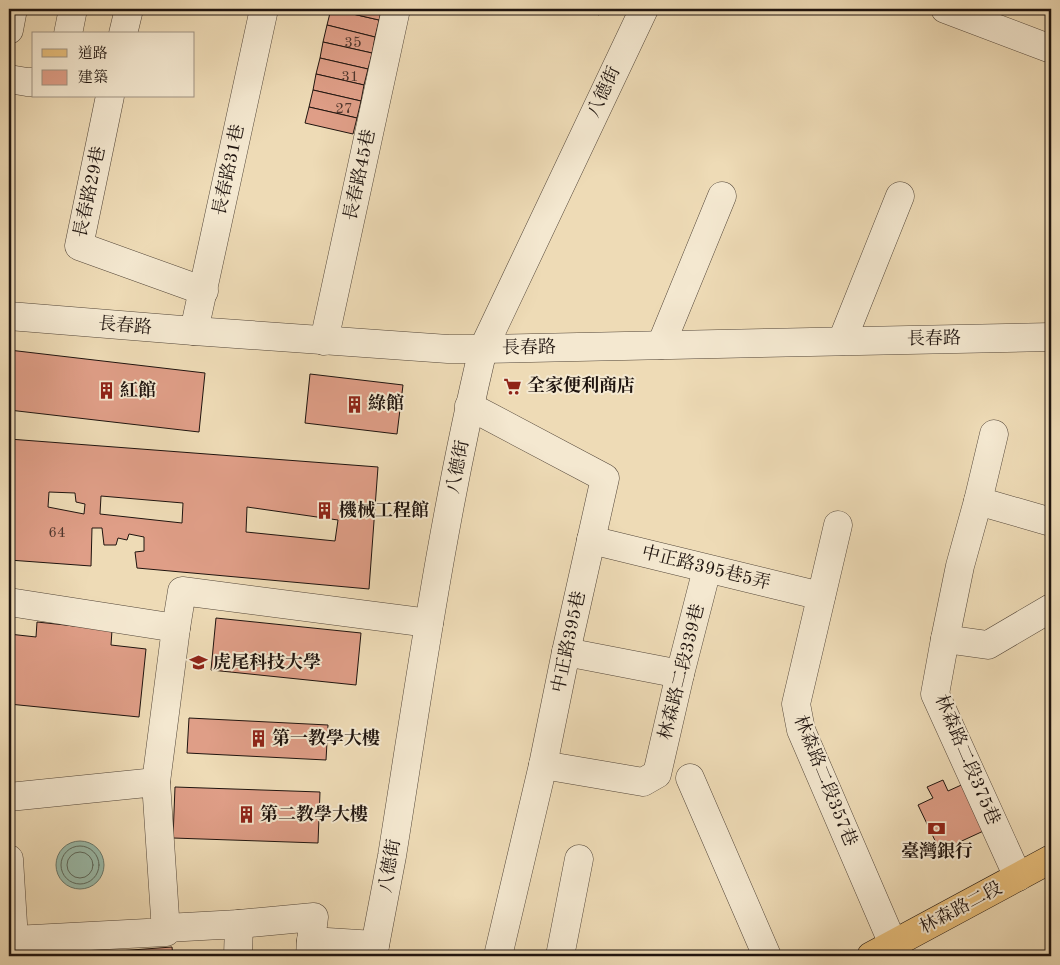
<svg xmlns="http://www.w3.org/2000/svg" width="1060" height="965" font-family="'Old Standard TT','Noto Serif TC',serif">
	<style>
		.water { fill: #9abbaa; stroke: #69786c }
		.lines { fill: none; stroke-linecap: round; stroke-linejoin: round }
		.shore { stroke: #5c685c; stroke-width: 1 }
		.building { fill: #df9e87; stroke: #1f140f; fill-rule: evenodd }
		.minor-casing { stroke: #534639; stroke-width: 29 }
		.major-casing { stroke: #1f140f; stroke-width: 29 }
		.minor { stroke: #f4e8d0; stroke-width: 28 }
		.major { stroke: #e7be7b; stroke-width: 28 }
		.labels { text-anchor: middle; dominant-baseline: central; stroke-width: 4; stroke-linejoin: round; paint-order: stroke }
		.number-label { font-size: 15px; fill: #4f362d }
		.street-label { font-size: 18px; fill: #1f140f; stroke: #f4e8d0 }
		.poi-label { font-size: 18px; font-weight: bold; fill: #1f140f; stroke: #f4e8d0; text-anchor: start }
	</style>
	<rect width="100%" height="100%" fill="#eedbb6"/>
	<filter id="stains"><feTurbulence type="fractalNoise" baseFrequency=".004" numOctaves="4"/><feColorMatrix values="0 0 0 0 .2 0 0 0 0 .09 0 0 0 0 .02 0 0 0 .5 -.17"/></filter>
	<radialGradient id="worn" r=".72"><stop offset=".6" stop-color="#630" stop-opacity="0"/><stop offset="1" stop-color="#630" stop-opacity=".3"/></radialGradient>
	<circle class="water" cx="80" cy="865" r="24"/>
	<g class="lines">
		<g class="shore">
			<circle cx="80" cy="865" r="19"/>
			<circle cx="80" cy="865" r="13"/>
		</g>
	</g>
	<g class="building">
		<polygon points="331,9 379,20 375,37 327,25"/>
		<polygon points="331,9 382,9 379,20"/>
		<polygon points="587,9 602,9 599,15"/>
		<polygon points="327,25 375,37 372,53 323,42"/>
		<polygon points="323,42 372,53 368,69 320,58"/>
		<polygon points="320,58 368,69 364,85 316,74"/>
		<polygon points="316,74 364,85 361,101 313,90"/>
		<polygon points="313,90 361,101 357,118 309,107"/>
		<polygon points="309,107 357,118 353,134 305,123"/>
		<polygon points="9,350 205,373 199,432 9,410"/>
		<polygon points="310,374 403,385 397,434 305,423"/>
		<path d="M9 439 378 467 369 589 137 568 135 552 144 551V537L129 534 127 540 118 538 116 545H104L102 528H92L91 566 9 560ZM49 492 75 493 76 502 85 504 84 514 48 507ZM101 496 183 503 182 523 100 514ZM247 507 338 520 335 541 246 532Z"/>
		<polygon points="216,618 361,633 356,685 211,670"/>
		<polygon points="37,622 112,630 111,645 146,649 139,717 9,704 9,634 36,637"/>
		<polygon points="189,718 328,725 326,760 187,753"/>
		<polygon points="943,780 948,791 968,782 990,828 940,851 918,805 933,798 927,787"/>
		<polygon points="175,787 320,792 318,843 173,838"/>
		<polygon points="172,947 173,956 52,956"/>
	</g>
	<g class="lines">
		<defs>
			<g id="minor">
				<polyline points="945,9 1051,49"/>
				<polyline points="9,30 13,9"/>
				<polyline points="68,34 73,9"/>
				<polyline points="123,34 129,9"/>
				<polyline points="9,79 27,82 34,82"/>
				<polyline points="110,96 79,246 204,291"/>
				<polyline points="9,316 194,331 448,349 483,349 1051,337"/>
				<polyline points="194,331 264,9"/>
				<polyline points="324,341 396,9"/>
				<polyline points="842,341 900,196"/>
				<polyline points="661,345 722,196"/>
				<polyline points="469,406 605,478 566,652 543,765 498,956"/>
				<polyline points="994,434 978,501 960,566 945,639 935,694 1018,877"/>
				<polyline points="978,501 1051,522"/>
				<polyline points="838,525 796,704 801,730 893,944"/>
				<polyline points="591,540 821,596"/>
				<polyline points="9,602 176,628 156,782"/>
				<polyline points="176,628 182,591 429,623"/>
				<polyline points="945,639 988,645 1051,608"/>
				<polyline points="566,652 680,674"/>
				<polyline points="543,765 643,782 657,774 680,674 707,569"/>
				<polyline points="690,778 767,956"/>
				<polyline points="9,797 156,782 166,932 14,940 9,859"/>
				<polyline points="239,924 314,917 311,941"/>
				<polyline points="166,928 239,924 238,956"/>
				<polyline points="310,956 311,941 375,945"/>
				<path d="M373 956C379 923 386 889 392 856 419 687 443 516 483 349L644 9"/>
				<polyline points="560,956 579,859"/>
			</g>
			<polyline id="major" points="871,956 1051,859"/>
		</defs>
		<use href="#minor" class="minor-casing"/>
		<use href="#major" class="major-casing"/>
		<use href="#minor" class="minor"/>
		<use href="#major" class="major"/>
	</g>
	<defs>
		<symbol id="supermarket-bare" viewBox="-9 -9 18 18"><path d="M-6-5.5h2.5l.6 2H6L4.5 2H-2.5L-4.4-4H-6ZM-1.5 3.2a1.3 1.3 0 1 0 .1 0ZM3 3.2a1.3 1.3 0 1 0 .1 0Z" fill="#8f2418" stroke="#f4e8d0" stroke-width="2.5" paint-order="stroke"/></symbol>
		<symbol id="building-bare" viewBox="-9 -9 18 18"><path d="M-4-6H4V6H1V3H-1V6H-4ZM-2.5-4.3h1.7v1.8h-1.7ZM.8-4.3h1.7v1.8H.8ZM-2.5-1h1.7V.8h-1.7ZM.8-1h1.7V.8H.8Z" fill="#8f2418" stroke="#f4e8d0" stroke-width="2.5" paint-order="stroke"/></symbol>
		<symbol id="university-bare" viewBox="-9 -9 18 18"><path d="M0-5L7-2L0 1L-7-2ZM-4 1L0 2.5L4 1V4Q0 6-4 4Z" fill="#8f2418" stroke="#f4e8d0" stroke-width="2.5" paint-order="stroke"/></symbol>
		<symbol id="bank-bare" viewBox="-9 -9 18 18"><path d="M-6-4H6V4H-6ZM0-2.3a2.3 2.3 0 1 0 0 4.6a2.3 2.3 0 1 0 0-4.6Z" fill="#8f2418" stroke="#f4e8d0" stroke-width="2.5" paint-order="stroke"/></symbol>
	</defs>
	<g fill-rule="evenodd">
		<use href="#supermarket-bare" x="500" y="374" width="25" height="25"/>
		<use href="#building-bare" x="94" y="378" width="25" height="25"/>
		<use href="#building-bare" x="342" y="392" width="25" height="25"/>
		<use href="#building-bare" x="312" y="498" width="25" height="25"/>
		<use href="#university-bare" x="186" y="650" width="25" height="25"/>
		<use href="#building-bare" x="246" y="726" width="25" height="25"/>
		<use href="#building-bare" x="234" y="802" width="25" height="25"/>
		<use href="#bank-bare" x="924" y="816" width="25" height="25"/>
	</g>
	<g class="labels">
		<g class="number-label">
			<text x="353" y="43">35</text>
			<text x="350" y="77">31</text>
			<text x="344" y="109">27</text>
			<text x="57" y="533">64</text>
		</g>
		<g class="street-label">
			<text transform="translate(604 92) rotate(-65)">八德街</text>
			<text transform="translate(229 170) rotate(-78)">長春路31巷</text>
			<text transform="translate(360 175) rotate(-78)">長春路45巷</text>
			<text transform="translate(90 192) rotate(-78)">長春路29巷</text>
			<text transform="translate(125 326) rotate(5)">長春路</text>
			<text transform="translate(934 339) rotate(-1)">長春路</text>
			<text transform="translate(529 348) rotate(-1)">長春路</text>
			<text transform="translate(458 467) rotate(-79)">八德街</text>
			<text transform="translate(706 568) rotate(14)">中正路395巷5弄</text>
			<text transform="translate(569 642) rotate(-78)">中正路395巷</text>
			<text transform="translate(682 672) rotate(-76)">林森路二段339巷</text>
			<text transform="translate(967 760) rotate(67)">林森路二段375巷</text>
			<text transform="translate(825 781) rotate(68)">林森路二段357巷</text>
			<text transform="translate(390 866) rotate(-80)">八德街</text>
			<text transform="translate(961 908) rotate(-28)">林森路二段</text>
		</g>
		<g class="poi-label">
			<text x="527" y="386">全家便利商店</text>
			<text x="120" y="391">紅館</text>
			<text x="368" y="404">綠館</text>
			<text x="339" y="511">機械工程館</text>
			<text x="213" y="663">虎尾科技大學</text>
			<text x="272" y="739">第一教學大樓</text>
			<text x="260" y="815">第二教學大樓</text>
			<text x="937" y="852" text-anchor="middle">臺灣銀行</text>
		</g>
	</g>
	<rect width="1060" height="965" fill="none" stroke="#eedbb6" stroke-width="30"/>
	<rect x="10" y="10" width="1040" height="945" fill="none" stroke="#1f140f" stroke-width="2.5"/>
	<rect x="15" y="15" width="1030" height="935" fill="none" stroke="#1f140f"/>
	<rect x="32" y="32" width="162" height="65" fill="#f4e8d0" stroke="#9f9383"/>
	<rect x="42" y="49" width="25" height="8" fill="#e7be7b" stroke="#9f9383"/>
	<text x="78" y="58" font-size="15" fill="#1f140f">道路</text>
	<rect x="42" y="70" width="25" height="15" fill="#df9e87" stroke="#9f9383"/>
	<text x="78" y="82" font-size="15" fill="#1f140f">建築</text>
	<rect width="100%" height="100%" filter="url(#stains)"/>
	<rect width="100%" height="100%" fill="url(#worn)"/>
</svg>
